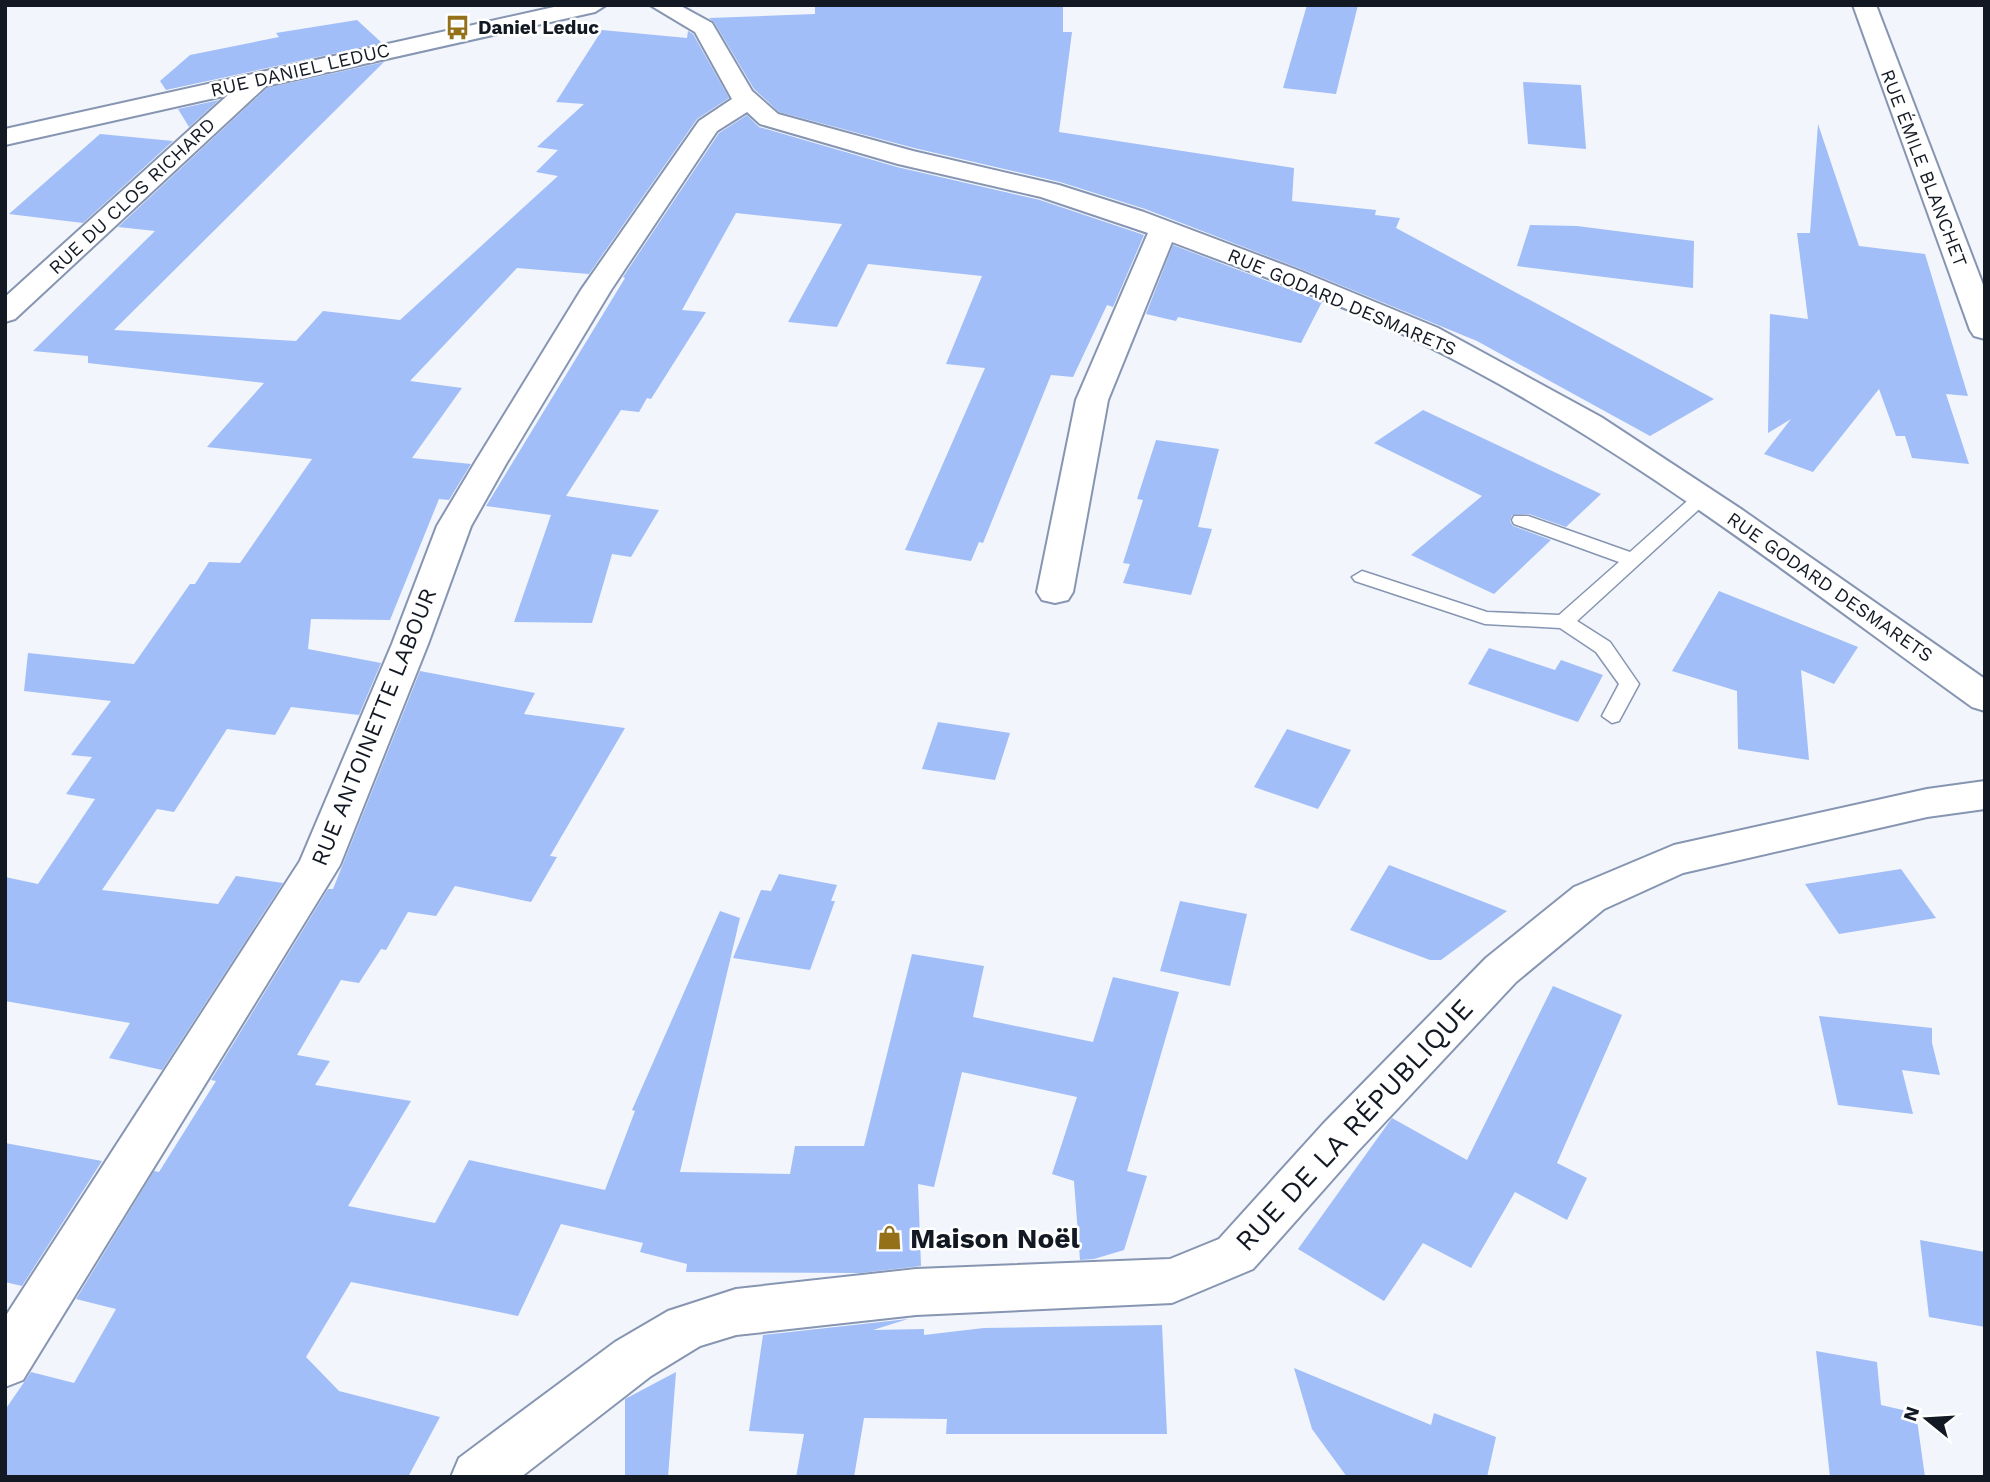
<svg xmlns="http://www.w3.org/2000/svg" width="1990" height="1482" font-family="'Work Sans',sans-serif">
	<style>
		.building { fill: #a1bef8 }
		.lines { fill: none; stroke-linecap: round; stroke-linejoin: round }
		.lane-casing { stroke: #8695b1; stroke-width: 3 }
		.street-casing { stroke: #8695b1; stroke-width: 4 }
		.secondary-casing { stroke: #8695b1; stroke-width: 4 }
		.lane { fill: #fff; fill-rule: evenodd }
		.street { fill: #fff; fill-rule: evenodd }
		.secondary { fill: #fff; fill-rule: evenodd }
		.labels { text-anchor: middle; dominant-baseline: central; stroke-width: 5; stroke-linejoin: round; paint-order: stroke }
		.far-poi-label { font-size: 19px; font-weight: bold; fill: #131923; stroke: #fff; text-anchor: start }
		.far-street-label { font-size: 19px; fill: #131923; stroke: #fff }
		.street-label { font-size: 23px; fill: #131923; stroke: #fff }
		.near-street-label { font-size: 28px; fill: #131923; stroke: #fff }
		.near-poi-label { font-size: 28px; font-weight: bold; fill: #131923; stroke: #fff; text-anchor: start }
	</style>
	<rect width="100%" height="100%" fill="#f2f5fb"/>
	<g class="building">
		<polygon points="815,5 1063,5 1063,32 1072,32 1059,132 1294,168 1292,201 1376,210 1375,215 1400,218 1396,228 1714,399 1650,436 1477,341 1301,269 1145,209 1060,182 914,148 779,112 754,89 714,22 709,18 815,14"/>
		<polygon points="1307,5 1358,5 1336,94 1283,88"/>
		<polygon points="357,20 382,43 166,90 160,81 190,55 279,37 276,33"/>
		<polygon points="602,30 687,38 688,31 693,34 729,98 697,119 589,274 517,268 410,381 462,388 412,458 471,464 449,500 439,499 390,620 311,619 308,649 381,663 359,715 291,707 275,735 227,729 174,812 157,809 102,890 218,904 236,876 283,883 162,1070 109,1058 130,1023 5,1001 5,877 38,884 95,799 66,794 92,757 71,755 111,701 24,691 28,653 134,664 190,584 195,584 209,562 240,563 312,459 207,447 264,383 88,363 88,356 33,351 155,231 118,227 267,88 384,62 114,330 296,341 323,311 400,320 558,176 536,172 558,150 537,147 584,104 556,102"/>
		<polygon points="1523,82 1581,85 1586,149 1528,144"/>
		<polygon points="219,100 189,127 178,109"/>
		<polygon points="747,115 759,127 897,167 1040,200 1144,235 1113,307 1107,305 1073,377 1051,375 983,543 979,542 971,561 905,550 985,368 946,364 982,276 868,264 837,327 788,322 842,224 736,213 682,310 706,312 651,399 647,398 639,412 621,410 566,496 659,510 631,557 612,554 592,623 514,622 551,515 486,506 625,278 623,277 719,133"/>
		<polygon points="1818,124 1859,246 1925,254 1968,396 1946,394 1969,464 1912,458 1905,436 1896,436 1879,389 1813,472 1764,454 1791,419 1768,433 1770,314 1808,319 1797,233 1810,233"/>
		<polygon points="100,134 173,141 83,223 9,214"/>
		<polygon points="1530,225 1577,226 1694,241 1693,288 1517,266"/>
		<polygon points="1173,245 1322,302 1301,343 1178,317 1176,321 1146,314"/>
		<polygon points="1423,410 1601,494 1566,527 1529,514 1512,515 1510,521 1513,526 1551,540 1494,594 1411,555 1482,496 1374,443"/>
		<polygon points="1156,440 1219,449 1198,527 1212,529 1191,595 1123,583 1130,564 1123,563 1143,500 1137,499"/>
		<polygon points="1719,591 1858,647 1834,684 1801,670 1809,760 1738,749 1737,691 1672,671"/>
		<polygon points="1489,648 1555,670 1561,660 1603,675 1578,722 1468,684"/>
		<polygon points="420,671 535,693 524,714 625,728 550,856 557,857 531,902 455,886 436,916 408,912 386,950 381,949 359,983 341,980 297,1055 330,1061 315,1085 411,1101 348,1206 435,1223 469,1160 605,1190 635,1111 632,1110 720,911 740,918 680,1172 790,1174 795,1146 864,1146 912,954 984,966 973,1017 1093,1042 1113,977 1179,992 1127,1171 1147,1176 1124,1250 1094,1259 1080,1260 1074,1181 1052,1174 1077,1097 962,1072 934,1187 918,1184 921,1266 861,1273 686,1272 687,1264 640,1252 643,1243 561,1224 518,1316 351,1282 306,1357 339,1391 440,1417 408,1477 5,1477 5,1410 31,1372 74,1383 116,1309 76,1299 154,1171 159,1172 216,1081 211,1080 328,889 333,889"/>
		<polygon points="938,722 1010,733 995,780 922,769"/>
		<polygon points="1287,729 1351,750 1318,809 1254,787"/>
		<polygon points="1389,865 1507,911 1441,960 1430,960 1350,930"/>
		<polygon points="1901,869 1936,918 1839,934 1805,884"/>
		<polygon points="779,874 837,885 831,901 835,901 810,970 733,958 761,890 771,891"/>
		<polygon points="1180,901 1247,914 1230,986 1160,971"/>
		<polygon points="1553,986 1622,1015 1557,1163 1587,1178 1567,1220 1515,1192 1471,1268 1423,1243 1384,1301 1298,1249 1392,1118 1467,1160"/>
		<polygon points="1819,1016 1932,1028 1932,1043 1940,1075 1902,1070 1913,1114 1838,1105"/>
		<polygon points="5,1143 102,1161 22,1286 5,1282"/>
		<polygon points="1920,1240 1985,1252 1985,1327 1929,1317"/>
		<polygon points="908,1319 873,1330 924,1329 924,1335 984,1328 1162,1325 1167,1434 946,1434 947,1419 864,1418 854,1477 796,1477 804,1434 749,1431 763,1335"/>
		<polygon points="1816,1351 1877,1362 1881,1405 1916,1413 1925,1477 1830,1477"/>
		<polygon points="1294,1368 1431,1425 1434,1413 1496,1437 1487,1477 1347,1477 1312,1429"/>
		<polygon points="676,1372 668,1477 625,1477 625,1399"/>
	</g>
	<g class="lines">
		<defs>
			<polygon id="lane" points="1701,493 1707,494 1710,498 1707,502 1577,621 1610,642 1639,684 1619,721 1612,723 1602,716 1619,684 1596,652 1560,628 1485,624 1355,581 1352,577 1362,571 1487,612 1559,615 1619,562 1514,524 1512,520 1514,516 1528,516 1630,552 1695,494"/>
			<g id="street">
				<polygon points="563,5 606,5 595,12 266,86 15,319 5,322 5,297 228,95 5,145 5,129"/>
				<path d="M650 5H679L712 23 752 91 778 114 913 151 1059 185 1144 212 1300 271 1438 328 1601 417 1741 509 1985 679V711L1972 707C1793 578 1616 438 1417 341 1338 302 1253 273 1172 242L1108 400 1073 592 1068 600 1055 603 1042 600 1037 592 1076 400 1148 233 1041 197 898 164 760 124 747 112 717 131 611 290 506 464 471 526 428 644 340 865 23 1380 5 1387V1317L300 861 392 644 437 526 474 464 581 290 699 121 732 99 695 32Z"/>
				<polygon points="1853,5 1876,5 1985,290 1985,339 1974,336 1970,330"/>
			</g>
			<polygon id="secondary" points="1985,781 1985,809 1927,817 1683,873 1604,909 1516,982 1357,1152 1253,1269 1172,1303 916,1315 736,1335 700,1346 651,1376 521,1477 451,1477 459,1458 615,1342 668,1311 736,1289 916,1269 1170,1259 1219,1239 1323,1124 1486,958 1574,887 1674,845 1927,789"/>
		</defs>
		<use href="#lane" class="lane-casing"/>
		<use href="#street" class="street-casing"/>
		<use href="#secondary" class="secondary-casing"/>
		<use href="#lane" class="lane"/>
		<use href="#street" class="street"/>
		<use href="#secondary" class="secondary"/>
	</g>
	<defs>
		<symbol id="bus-bare" viewBox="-9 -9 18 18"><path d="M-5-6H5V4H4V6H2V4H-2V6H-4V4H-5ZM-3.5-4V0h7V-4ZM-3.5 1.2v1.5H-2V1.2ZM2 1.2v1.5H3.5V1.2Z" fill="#947019" stroke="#fff" stroke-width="2.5" paint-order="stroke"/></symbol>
		<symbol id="shop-bare" viewBox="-9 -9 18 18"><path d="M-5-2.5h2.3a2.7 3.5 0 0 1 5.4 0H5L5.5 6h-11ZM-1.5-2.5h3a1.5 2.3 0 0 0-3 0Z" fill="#947019" stroke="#fff" stroke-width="2.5" paint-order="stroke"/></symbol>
	</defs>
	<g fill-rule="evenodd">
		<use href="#bus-bare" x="440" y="10" width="35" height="35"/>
		<use href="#shop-bare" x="872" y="1220" width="35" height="35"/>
	</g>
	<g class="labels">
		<g class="far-poi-label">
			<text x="478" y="27">Daniel Leduc</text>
		</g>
		<g class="far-street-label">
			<text transform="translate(300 70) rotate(-13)">RUE DANIEL LEDUC</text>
			<text transform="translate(1924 168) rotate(69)">RUE ÉMILE BLANCHET</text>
			<text transform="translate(132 196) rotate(-43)">RUE DU CLOS RICHARD</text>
			<text transform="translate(1342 302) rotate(23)">RUE GODARD DESMARETS</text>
			<text transform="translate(1830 587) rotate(35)">RUE GODARD DESMARETS</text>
		</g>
		<g class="street-label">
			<text transform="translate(374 727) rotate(-68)">RUE ANTOINETTE LABOUR</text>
		</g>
		<g class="near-street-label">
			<text transform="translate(1354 1125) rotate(-47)">RUE DE LA RÉPUBLIQUE</text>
		</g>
		<g class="near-poi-label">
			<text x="910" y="1238">Maison Noël</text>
		</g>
	</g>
	<rect width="1990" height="1482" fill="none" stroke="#131923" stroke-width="14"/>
	<g transform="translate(1927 1419) rotate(288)" stroke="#ffffff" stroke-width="5" paint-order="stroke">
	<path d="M0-5L12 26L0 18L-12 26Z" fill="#131923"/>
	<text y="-10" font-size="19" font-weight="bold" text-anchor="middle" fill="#131923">N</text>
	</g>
</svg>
